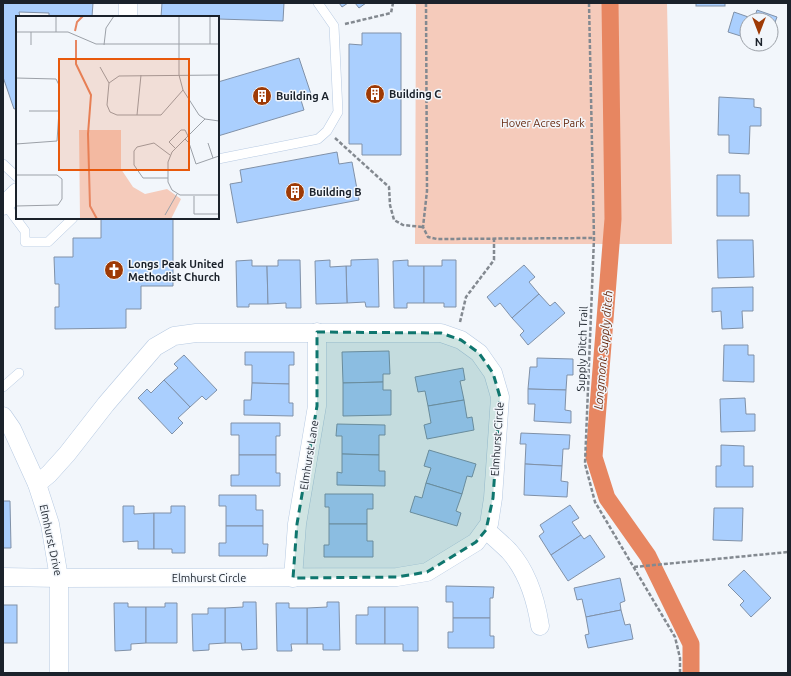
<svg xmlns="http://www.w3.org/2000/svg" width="791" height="676" font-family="Ubuntu,sans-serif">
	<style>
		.green { fill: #f5cbbb }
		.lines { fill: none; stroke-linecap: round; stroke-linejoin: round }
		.canal { stroke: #e78661; stroke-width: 17 }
		.building { fill: #aacffe; stroke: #8091a8 }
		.lane-casing { stroke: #b7cae2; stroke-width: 10 }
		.street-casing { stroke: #b7cae2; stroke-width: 19 }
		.path { stroke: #838990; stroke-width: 2.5; stroke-dasharray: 4 2; stroke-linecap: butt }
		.lane { stroke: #fff; stroke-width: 9 }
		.street { stroke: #fff; stroke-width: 18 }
		.marked { fill: #0f766e; fill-opacity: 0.2; stroke: #0f766e; stroke-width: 3; stroke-dasharray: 8 5; stroke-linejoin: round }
		.labels { text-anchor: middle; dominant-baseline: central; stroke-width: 3; stroke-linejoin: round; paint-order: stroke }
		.poi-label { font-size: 11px; font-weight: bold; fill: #1b222b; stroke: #f2f6fb; text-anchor: start }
		.park-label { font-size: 11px; fill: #672a10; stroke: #f2f6fb }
		.street-label { font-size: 11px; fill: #1b222b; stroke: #f2f6fb }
		.water-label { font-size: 12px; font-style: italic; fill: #6d3016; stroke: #f2f6fb }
		.inset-river { fill: none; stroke: #e78661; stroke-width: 2 }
		.inset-road { fill: none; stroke: #9ca1a8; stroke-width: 1 }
		.view { fill: #e8590c; fill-opacity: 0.15; stroke: #e8590c; stroke-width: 2 }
		.inset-edge { fill: none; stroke: #1b222b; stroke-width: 2 }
	</style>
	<rect width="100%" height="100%" fill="#f2f6fb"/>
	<polygon class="green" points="414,3 667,3 672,244 415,244 416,5"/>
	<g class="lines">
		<polyline class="canal" points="610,3 613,219 594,457 607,498 648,556 691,644 691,673"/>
	</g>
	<g class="building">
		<polygon points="3,3 93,3 92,17 49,17 49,13 19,12 20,17 17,17 17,108 14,109 3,77"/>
		<polygon points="162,3 284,3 283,21 218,19 218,17 161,17"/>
		<polygon points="339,3 348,3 342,7"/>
		<polygon points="355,3 366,3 359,8"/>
		<rect x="696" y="3" width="29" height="3"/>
		<polygon points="757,10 777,17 771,33 771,20 747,20 747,38 728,32 734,12 754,19"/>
		<polygon points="362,33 401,33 401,155 362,155 362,144 349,144 349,44 362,45"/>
		<polygon points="299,58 311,94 300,97 304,110 218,136 218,82"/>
		<polygon points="719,97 754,99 754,107 761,108 761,126 750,126 749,154 729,153 729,135 718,135"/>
		<polygon points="337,152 339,164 352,162 359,200 237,223 230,184 242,182 240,170"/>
		<polygon points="717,175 740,175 740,193 749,193 749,216 717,216"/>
		<polygon points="101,218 173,218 173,286 141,286 141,309 126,309 126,328 55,329 55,307 59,307 59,284 55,284 54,257 73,257 73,238 101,238"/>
		<polygon points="717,240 753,240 754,277 718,278"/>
		<polygon points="378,259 379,307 366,307 365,302 347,303 346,266 351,266 351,260"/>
		<polygon points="252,260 252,266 267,266 268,304 249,304 249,307 237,307 236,261"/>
		<polygon points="278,260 300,260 301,308 286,308 286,303 268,304 267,266 278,266"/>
		<polygon points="330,260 330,267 346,266 347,303 316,304 315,261"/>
		<polygon points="408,260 408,266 424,266 424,303 407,303 407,308 394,308 393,261"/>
		<polygon points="442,260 456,260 456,307 444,307 444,303 424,303 424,266 442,266"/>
		<polygon points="524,265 535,277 529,282 539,294 512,318 500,303 495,307 487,297"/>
		<polygon points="753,287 753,311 742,311 743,328 722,329 721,311 712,312 712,288"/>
		<polygon points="539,294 550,306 555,302 565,313 528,345 520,335 524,331 512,318"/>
		<polygon points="724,345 748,345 748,355 754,355 754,382 723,381"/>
		<polygon points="389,351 390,374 383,374 383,382 343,383 342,352"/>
		<polygon points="245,352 294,352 294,365 289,365 289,384 252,383 252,365 245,365"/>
		<polygon points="184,355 217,390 206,400 202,396 190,407 164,380 178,368 174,364"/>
		<polygon points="537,358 573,359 573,375 567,375 566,390 528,389 530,367 537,367"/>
		<polygon points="463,368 465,380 460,381 464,400 428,406 425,391 418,392 415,377"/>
		<polygon points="164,380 190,407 178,418 183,423 172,434 138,398 147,389 151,393"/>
		<polygon points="383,382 383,390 391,390 391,415 343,416 343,383"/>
		<polygon points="252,383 289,384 289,403 293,403 293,416 244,415 244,400 251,400"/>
		<polygon points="528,389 566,390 565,410 571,411 571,423 534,421 535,404 528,404"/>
		<polygon points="745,398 746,414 755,414 755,431 721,432 720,399"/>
		<polygon points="464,400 467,418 472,417 474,430 427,439 424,425 431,423 428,406"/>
		<polygon points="231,423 280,423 280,436 276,436 276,455 239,455 239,435 231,435"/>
		<polygon points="337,424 385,425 385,435 379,435 379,455 342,454 342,436 336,436"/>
		<polygon points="521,433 570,435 569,449 563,449 562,466 525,464 526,444 520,444"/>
		<polygon points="721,445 744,446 744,466 753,466 753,487 716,487 716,466 721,466"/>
		<polygon points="429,450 476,464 472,477 467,476 462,494 426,483 431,468 424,466"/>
		<polygon points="342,454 379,455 379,471 385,471 385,486 337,485 337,472 342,473"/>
		<polygon points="239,455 276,455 276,473 280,473 280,486 231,486 231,475 239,475"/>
		<polygon points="525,464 562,466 561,481 568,482 567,497 524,495"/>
		<polygon points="426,483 462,494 456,511 461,513 457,526 410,512 415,496 422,498"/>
		<polygon points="325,494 373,494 373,509 367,509 367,524 329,524 329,507 325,507"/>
		<polygon points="219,495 256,495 256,510 263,510 263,526 226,526 226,506 219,506"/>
		<polygon points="3,501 10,501 11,548 3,548"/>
		<polygon points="570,505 579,518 572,522 581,535 551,555 539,536 544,532 540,525"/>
		<polygon points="123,506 134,506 134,514 154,513 154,549 138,549 138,541 123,542"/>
		<polygon points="171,506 185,506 185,553 172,553 172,549 154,549 154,513 171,513"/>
		<polygon points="714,508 743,508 742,541 713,540"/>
		<polygon points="329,524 367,524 367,541 373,541 373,557 324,557 324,545 329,545"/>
		<polygon points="226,526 263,526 263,544 268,544 267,556 219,556 219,543 226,543"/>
		<polygon points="581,535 584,539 590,535 605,557 568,581 551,555"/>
		<polygon points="744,570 771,598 751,617 740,605 744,601 728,585"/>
		<polygon points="620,578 625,601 620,603 621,610 586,617 582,599 577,600 574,588"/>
		<polygon points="446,586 494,587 493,598 490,598 490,618 453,618 453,602 446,602"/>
		<polygon points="243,602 256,602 257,649 242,650 241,643 225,643 225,608 243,607"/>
		<polygon points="327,602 339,602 340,650 323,650 323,644 307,644 307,608 327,607"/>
		<polygon points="114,603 128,603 128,607 146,607 146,643 131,644 131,650 115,651"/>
		<polygon points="165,603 177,603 177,643 146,643 146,607 165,607"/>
		<polygon points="276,603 289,603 289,608 307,608 307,644 291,644 292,651 277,651"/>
		<rect x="3" y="605" width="14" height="38"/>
		<polygon points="368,607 385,607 385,644 356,644 356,615 368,615"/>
		<polygon points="385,607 418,607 418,651 403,651 403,644 385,644"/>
		<polygon points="208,608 225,608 225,643 209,644 209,650 193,651 192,614 208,614"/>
		<polygon points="621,610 625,625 630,624 633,639 588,648 585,635 589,634 586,617"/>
		<polygon points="453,618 490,618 490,636 494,636 494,648 448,648 448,632 453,632"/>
	</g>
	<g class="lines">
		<defs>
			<g id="lane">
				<polyline points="218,159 318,139 327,131 338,112 334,26 318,3"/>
				<polyline points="3,164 17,177"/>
				<polyline points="5,204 25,231 25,242 48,242 73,218"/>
				<polyline points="3,387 19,373"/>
			</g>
			<g id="street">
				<polyline points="128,3 128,17"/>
				<polyline points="3,206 17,192"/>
				<polyline points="3,416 12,429 37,484 50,524 59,578 59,673"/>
				<path d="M486 530C494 537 502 544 509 551 527 571 536 600 540 626"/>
				<polyline points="3,577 59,578 397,577 427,572 476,542 489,524 493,498 500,397 493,373 479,353 461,340 441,333 196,333 174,336 155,347 106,404 67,454 49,474 37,484"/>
				<polyline points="293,578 297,524 317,406 317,332"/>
			</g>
		</defs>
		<use href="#lane" class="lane-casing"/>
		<use href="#street" class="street-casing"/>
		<g class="path">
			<polyline points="426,3 427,191 423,227 428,237 437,239 594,238"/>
			<polyline points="589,3 594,238 585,464 595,502 675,637 680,658 680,673"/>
			<polyline points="345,24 391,13 393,3"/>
			<polyline points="335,138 389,187 390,205 394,220 403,225 423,227"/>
			<polyline points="460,322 466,297 494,260 494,239"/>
			<polyline points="634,567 788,552"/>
		</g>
		<use href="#lane" class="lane"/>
		<use href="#street" class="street"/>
	</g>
	<path class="marked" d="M317 332 441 333 461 340 479 353 493 373 500 397 493 498 486 530 476 542 427 572 397 577 293 578 297 524 317 406Z"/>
	<defs>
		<symbol id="building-disc" viewBox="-11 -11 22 22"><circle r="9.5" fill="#9e3a05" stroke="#f2f6fb"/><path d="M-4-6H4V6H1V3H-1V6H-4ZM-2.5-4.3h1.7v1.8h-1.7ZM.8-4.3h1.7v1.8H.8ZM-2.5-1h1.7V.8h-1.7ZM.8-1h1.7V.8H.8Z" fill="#fff"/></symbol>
		<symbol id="church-disc" viewBox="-11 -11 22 22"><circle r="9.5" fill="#9e3a05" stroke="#f2f6fb"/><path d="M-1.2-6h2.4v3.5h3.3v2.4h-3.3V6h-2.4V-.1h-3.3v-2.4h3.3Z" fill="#fff"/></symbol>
	</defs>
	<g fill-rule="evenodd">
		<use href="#building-disc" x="364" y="83" width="22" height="22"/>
		<use href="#building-disc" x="251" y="85" width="22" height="22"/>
		<use href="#building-disc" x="284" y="181" width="22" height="22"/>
		<use href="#church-disc" x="103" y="259" width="22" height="22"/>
	</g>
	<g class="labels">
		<g class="poi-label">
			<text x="389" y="94">Building C</text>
			<text x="276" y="96">Building A</text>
			<text x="309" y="192">Building B</text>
			<text x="128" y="264">Longs Peak United<tspan x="128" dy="13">Methodist Church</tspan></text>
		</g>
		<g class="park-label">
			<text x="543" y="123">Hover Acres Park</text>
		</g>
		<g class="street-label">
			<text transform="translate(582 349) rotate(-88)">Supply Ditch Trail</text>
			<text transform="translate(497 439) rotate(-86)">Elmhurst Circle</text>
			<text transform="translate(309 455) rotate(-81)">Elmhurst Lane</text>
			<text transform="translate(51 540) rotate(78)">Elmhurst Drive</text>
			<text x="209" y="578">Elmhurst Circle</text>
		</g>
		<g class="water-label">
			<text transform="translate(603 350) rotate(-85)">Longmont Supply ditch</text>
		</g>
	</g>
	<g transform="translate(16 16)">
		<rect width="203" height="203" fill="#f2f6fb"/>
		<path d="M63 114H105V153L117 171 129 178 151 173 165 183 155 203H64Z" fill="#f5cbbb"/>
		<path class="inset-river" d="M59 15 61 6 67 0M60 24V48L75 79 72 118 74 190 81 203"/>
		<path class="inset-road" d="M40 0V16M163 0V59L167 74 183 99 189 103 203 105M194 0V28M0 16H52L80 28H203M15 16V29M88 29 90 12 98 0M84 51 93 67M0 62 40 63 43 69V95L41 125 0 128M167 74 145 99H101L94 96 91 89 93 67 103 60 203 59M13 95H43M121 99 125 59M189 103 156 136 152 146V166L156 174 164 179H203M169 123 173 127 180 148 203 140M192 127 197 142M160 133 153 126 165 114H169L172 120M0 159H41L46 163V183L42 189 0 190M152 162H127L118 149V135L121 131 138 127 154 139M178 180V198H203M149 199 161 178"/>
		<path class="view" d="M43 43H173V154H43Z"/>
		<rect width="203" height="203" class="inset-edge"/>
	</g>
	<rect width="791" height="676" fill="none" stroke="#1b222b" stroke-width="8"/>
	<g transform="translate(759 32) rotate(180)"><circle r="19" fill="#f2f6fb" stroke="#9ca1a8"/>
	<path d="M0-3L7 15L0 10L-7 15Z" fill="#9e3a05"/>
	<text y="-6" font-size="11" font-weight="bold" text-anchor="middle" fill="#1b222b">N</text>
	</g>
</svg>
